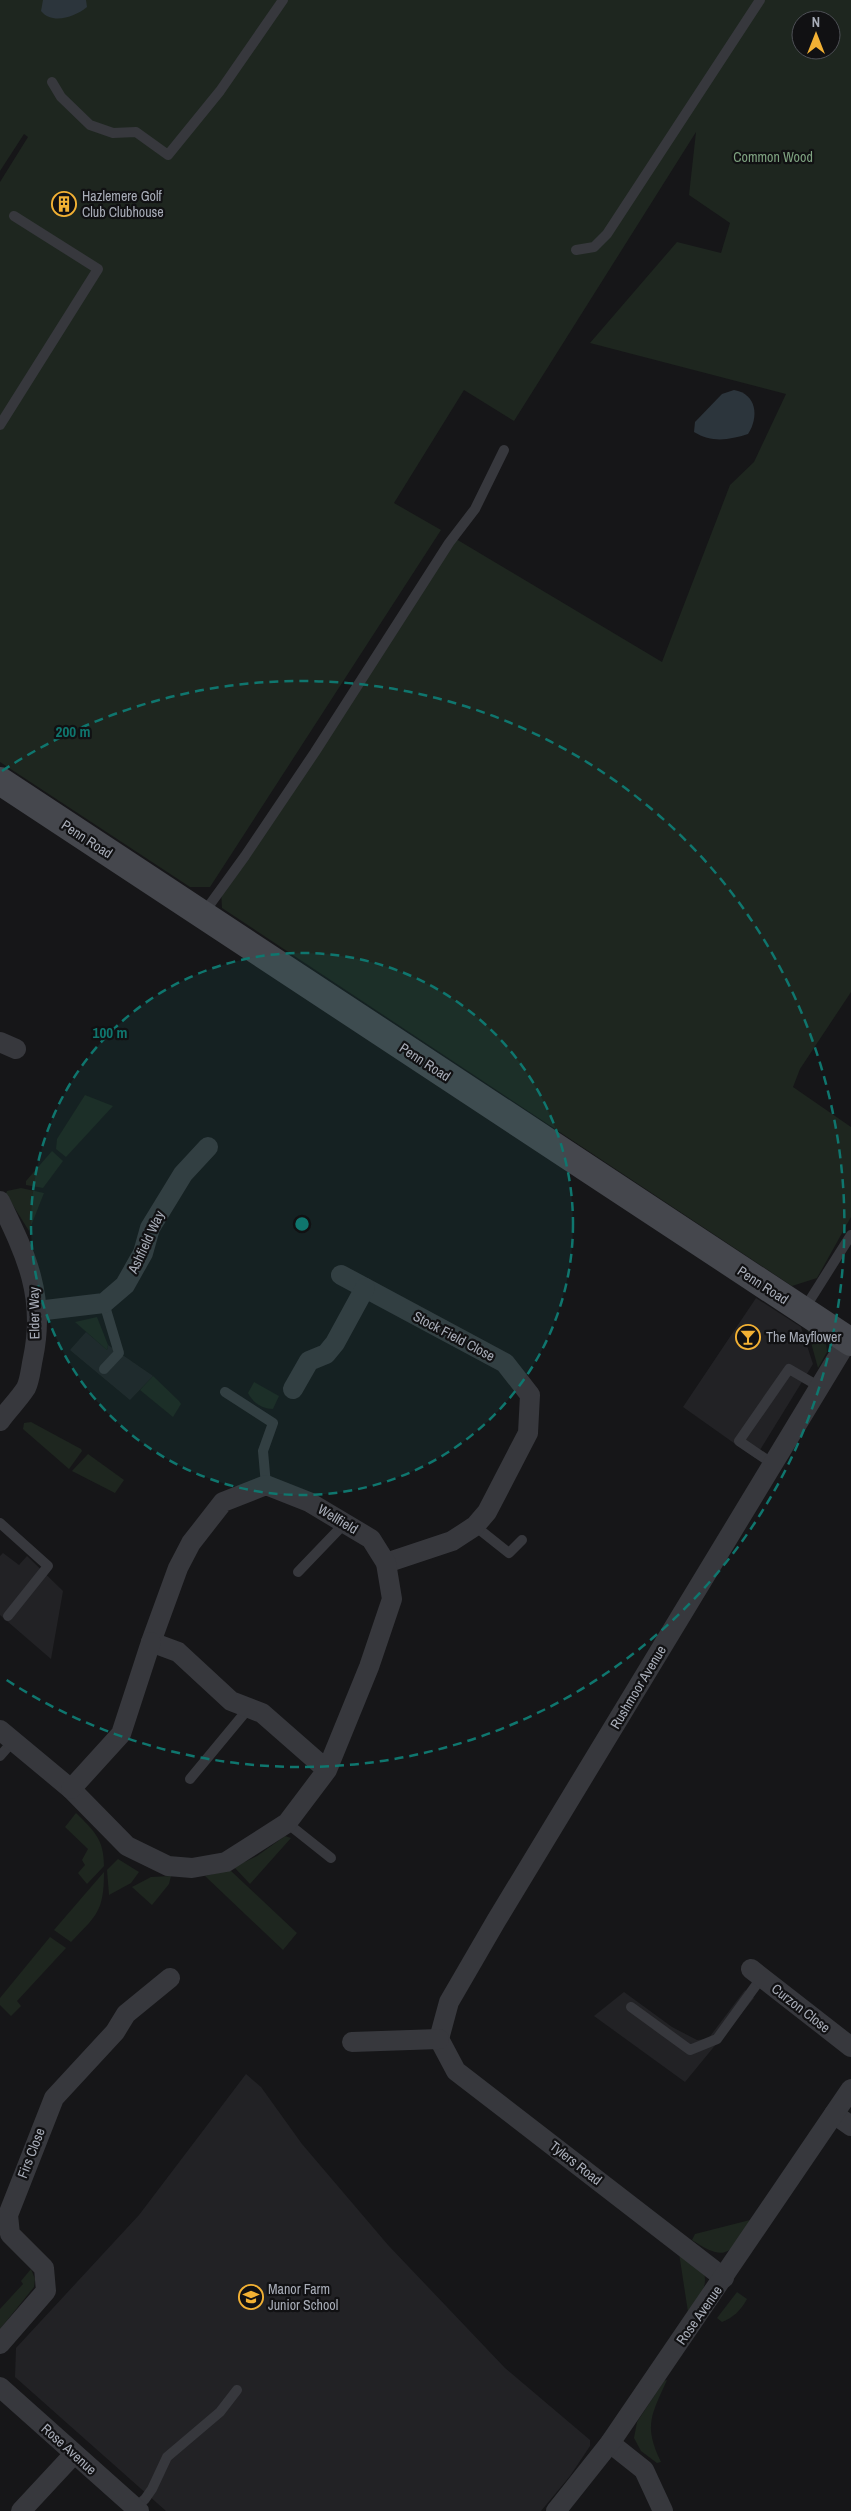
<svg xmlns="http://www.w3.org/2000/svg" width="851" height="2511" font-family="'Archivo Narrow',sans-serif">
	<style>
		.built { fill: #222225 }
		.green { fill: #1e261f; fill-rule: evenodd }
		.water { fill: #2c353c }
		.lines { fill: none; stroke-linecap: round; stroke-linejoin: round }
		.service { stroke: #37383d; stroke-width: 10 }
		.minor { stroke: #37383d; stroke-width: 20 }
		.secondary { stroke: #45474d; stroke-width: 28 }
		.ring { fill: none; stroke: #0f766e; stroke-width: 2.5; stroke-dasharray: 9 6 }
		.labels { text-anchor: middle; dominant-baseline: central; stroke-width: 4.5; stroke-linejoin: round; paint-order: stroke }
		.park-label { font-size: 14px; fill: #7fa381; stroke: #111113 }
		.poi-label { font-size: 14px; fill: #a8adb8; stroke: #111113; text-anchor: start }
		.street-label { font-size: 14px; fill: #a8adb8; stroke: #111113 }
		.centre { fill: #0f766e; stroke: #111113; stroke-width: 2.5 }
		.ring-label { font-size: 15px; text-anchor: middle; font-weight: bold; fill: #0f766e; stroke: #111113; stroke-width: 4.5; stroke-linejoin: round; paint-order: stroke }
	</style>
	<rect width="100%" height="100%" fill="#161618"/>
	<g class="built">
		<polygon points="756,1298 801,1327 813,1364 755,1458 683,1407"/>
		<polygon points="86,1332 107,1350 108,1345 153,1376 130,1400 70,1350"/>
		<polygon points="3,1553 19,1565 27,1556 63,1591 51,1659 0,1615 0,1556"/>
		<polygon points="745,1990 754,1998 685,2082 594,2016 624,1992 672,2027 697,2040 708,2039"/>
		<polygon points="246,2074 261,2087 302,2144 388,2245 505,2368 590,2440 590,2446 570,2476 541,2511 166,2511 15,2377 16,2348 139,2215"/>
	</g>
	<g class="green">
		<path d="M0 0H851V992L800 1069 793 1087 851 1127V1217L817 1278 792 1286 222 908 221 890 451 536 662 662 730 485 754 462 786 394 590 343 677 242 721 253 730 223 689 195 696 132 514 421 464 390 394 503 441 530 210 887H190L0 762V182L28 137 24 134 0 171ZM801 20H831V50H801Z"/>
		<polygon points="85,1095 113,1106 66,1157 56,1149 57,1139"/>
		<polygon points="52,1151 63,1161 43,1188 26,1185 26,1181"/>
		<polygon points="21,1188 44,1193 29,1231 6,1194 7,1191"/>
		<polygon points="97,1317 108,1345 107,1350 75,1322"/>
		<polygon points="807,1328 826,1342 827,1352 818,1368"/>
		<polygon points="153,1376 179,1401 181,1404 173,1417 140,1390"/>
		<path d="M254 1382 279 1396 273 1409C262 1409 253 1403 248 1393Z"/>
		<polygon points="31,1422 81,1449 82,1451 69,1469 23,1429 24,1423"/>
		<polygon points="88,1454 124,1480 115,1493 72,1471"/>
		<path d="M76 1813C94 1831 104 1839 104 1866L87 1884 78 1873 85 1865 82 1860 88 1849 65 1827Z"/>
		<polygon points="285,1836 291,1838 250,1884 234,1867 257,1856"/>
		<polygon points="118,1859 139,1872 131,1883 109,1895 107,1870"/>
		<polygon points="230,1870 297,1933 283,1950 205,1876"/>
		<path d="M104 1872C104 1911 97 1915 71 1942L54 1930Z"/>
		<polygon points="171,1876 169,1884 152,1905 132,1887 151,1877"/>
		<polygon points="50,1937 66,1948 17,2001 21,2006 11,2016 0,2005 0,1998"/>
		<path d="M750 2220 751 2222C730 2252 728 2264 692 2240L695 2234Z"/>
		<path d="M679 2253C685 2257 695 2261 700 2266 713 2283 698 2300 688 2312Z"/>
		<polygon points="31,2269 35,2279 34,2287 0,2329 0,2309 23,2284 21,2281"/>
		<path d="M737 2292 747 2299C741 2310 733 2318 722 2322L717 2318Z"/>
		<path d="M667 2380C652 2414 643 2425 661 2462L657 2463 641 2451 634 2438 637 2422 664 2381Z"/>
	</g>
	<g class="water">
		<path d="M43 0H86L87 7C75 17 52 25 41 11Z"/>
		<path d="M734 390C757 394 759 417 748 434 729 440 712 443 694 432L695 422 722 394Z"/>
	</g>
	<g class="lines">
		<g class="service">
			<polyline points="52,82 61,97 90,125 113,133 136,132 168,155 220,91 283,0"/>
			<polyline points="576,250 594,247 607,234 760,0"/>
			<polyline points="0,425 98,269 14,216"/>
			<polyline points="203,914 245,856 315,752 449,543 475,509 504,450"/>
			<polyline points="803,1311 851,1235"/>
			<polyline points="104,1369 119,1353 104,1303"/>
			<polyline points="225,1392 273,1423 263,1451 266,1485"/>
			<polyline points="773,1464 739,1441 789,1369 820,1387"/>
			<polyline points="0,1523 48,1566 8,1616"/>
			<polyline points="475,1526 509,1553 522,1540"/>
			<polyline points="298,1572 345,1523"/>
			<polyline points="0,1756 14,1740"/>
			<polyline points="190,1779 248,1709"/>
			<polyline points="287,1823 331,1858"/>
			<polyline points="631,2007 690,2050 717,2039 762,1977"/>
			<polyline points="134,2509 145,2499 152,2489 167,2457 220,2412 237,2390"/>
		</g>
		<g class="minor">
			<polyline points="0,1042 16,1049"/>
			<path d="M0 1201C26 1255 46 1296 33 1358 31 1367 30 1380 26 1388 19 1399 8 1410 0 1421"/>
			<polyline points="341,1275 505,1363 530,1395 528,1433 487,1512 475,1526 452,1541 386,1563"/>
			<polyline points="37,1311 104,1303 125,1285 143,1253 150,1228 183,1174 208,1147"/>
			<polyline points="293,1389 309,1361 326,1354 335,1343 365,1288"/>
			<polyline points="0,1730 71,1789 127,1846 168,1866 192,1868 226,1862 287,1823 327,1770 369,1667 392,1599 386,1563 371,1539 309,1502 266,1485 223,1502 191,1543 178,1568 151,1642 178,1652 231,1701 262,1713 327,1770"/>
			<polyline points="71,1789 121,1734 151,1642"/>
			<polyline points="751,1969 851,2047"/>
			<polyline points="439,2039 449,2002 496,1921 848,1340"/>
			<polyline points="439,2039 456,2071 724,2278"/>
			<polyline points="352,2042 439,2039"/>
			<polyline points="834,2114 851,2126"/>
			<polyline points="0,2344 46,2291 44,2268 10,2234 8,2215 54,2098 115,2032 126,2014 170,1978"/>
			<polyline points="0,2387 139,2511"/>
			<polyline points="610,2443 644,2470 663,2511"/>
			<polyline points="21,2511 74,2454"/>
			<polyline points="556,2511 610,2443 851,2089"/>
		</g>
		<polyline class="secondary" points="0,781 851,1342"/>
	</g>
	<circle cx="302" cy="1224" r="271" fill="#0f766e" fill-opacity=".12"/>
	<g class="ring">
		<circle cx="302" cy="1224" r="271"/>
		<path d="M2 771A543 543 0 1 1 2 1677"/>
	</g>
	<defs>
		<symbol id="building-ring" viewBox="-11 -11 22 22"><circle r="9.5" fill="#111113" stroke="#f2b134" stroke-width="1.5"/><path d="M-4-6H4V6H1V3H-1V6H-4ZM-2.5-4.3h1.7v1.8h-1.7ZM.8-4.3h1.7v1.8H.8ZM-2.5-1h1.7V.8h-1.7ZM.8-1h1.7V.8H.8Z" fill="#f2b134"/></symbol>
		<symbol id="bar-ring" viewBox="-11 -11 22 22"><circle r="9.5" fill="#111113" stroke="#f2b134" stroke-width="1.5"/><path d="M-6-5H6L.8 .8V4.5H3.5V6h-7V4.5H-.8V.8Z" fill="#f2b134"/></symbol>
		<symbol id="school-ring" viewBox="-11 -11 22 22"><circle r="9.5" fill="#111113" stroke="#f2b134" stroke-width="1.5"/><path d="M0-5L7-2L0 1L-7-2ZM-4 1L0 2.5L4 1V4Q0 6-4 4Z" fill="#f2b134"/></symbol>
	</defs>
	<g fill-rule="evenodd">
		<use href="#building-ring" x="50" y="190" width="28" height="28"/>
		<use href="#bar-ring" x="734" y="1323" width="28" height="28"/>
		<use href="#school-ring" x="237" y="2283" width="28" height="28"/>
	</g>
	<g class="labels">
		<g class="park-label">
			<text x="773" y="157">Common Wood</text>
		</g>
		<g class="poi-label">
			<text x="82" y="196">Hazlemere Golf<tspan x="82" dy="16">Club Clubhouse</tspan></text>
			<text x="766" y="1337">The Mayflower</text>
			<text x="268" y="2289">Manor Farm<tspan x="268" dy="16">Junior School</tspan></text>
		</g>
		<g class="street-label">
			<text transform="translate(87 839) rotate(33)">Penn Road</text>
			<text transform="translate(425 1062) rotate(33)">Penn Road</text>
			<text transform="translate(146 1242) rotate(-65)">Ashfield Way</text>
			<text transform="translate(763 1285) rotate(33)">Penn Road</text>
			<text transform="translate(34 1313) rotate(-91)">Elder Way</text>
			<text transform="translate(454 1336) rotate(28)">Stock Field Close</text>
			<text transform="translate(338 1519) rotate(31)">Wellfield</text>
			<text transform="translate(638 1687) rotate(-59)">Rushmoor Avenue</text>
			<text transform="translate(801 2008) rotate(38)">Curzon Close</text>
			<text transform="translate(31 2153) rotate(-69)">Firs Close</text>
			<text transform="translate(576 2163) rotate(38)">Tylers Road</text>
			<text transform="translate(699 2315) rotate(-55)">Rose Avenue</text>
			<text transform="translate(69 2449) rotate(42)">Rose Avenue</text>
		</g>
	</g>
	<circle cx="302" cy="1224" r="8" class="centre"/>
	<g class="ring-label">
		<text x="73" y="737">200 m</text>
		<text x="110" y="1038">100 m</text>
	</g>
	<g transform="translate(816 35)"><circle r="24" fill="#111113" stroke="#4d4f55"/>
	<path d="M0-4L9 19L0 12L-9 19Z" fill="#f2b134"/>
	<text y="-8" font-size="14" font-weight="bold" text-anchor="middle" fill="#a8adb8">N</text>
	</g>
</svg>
